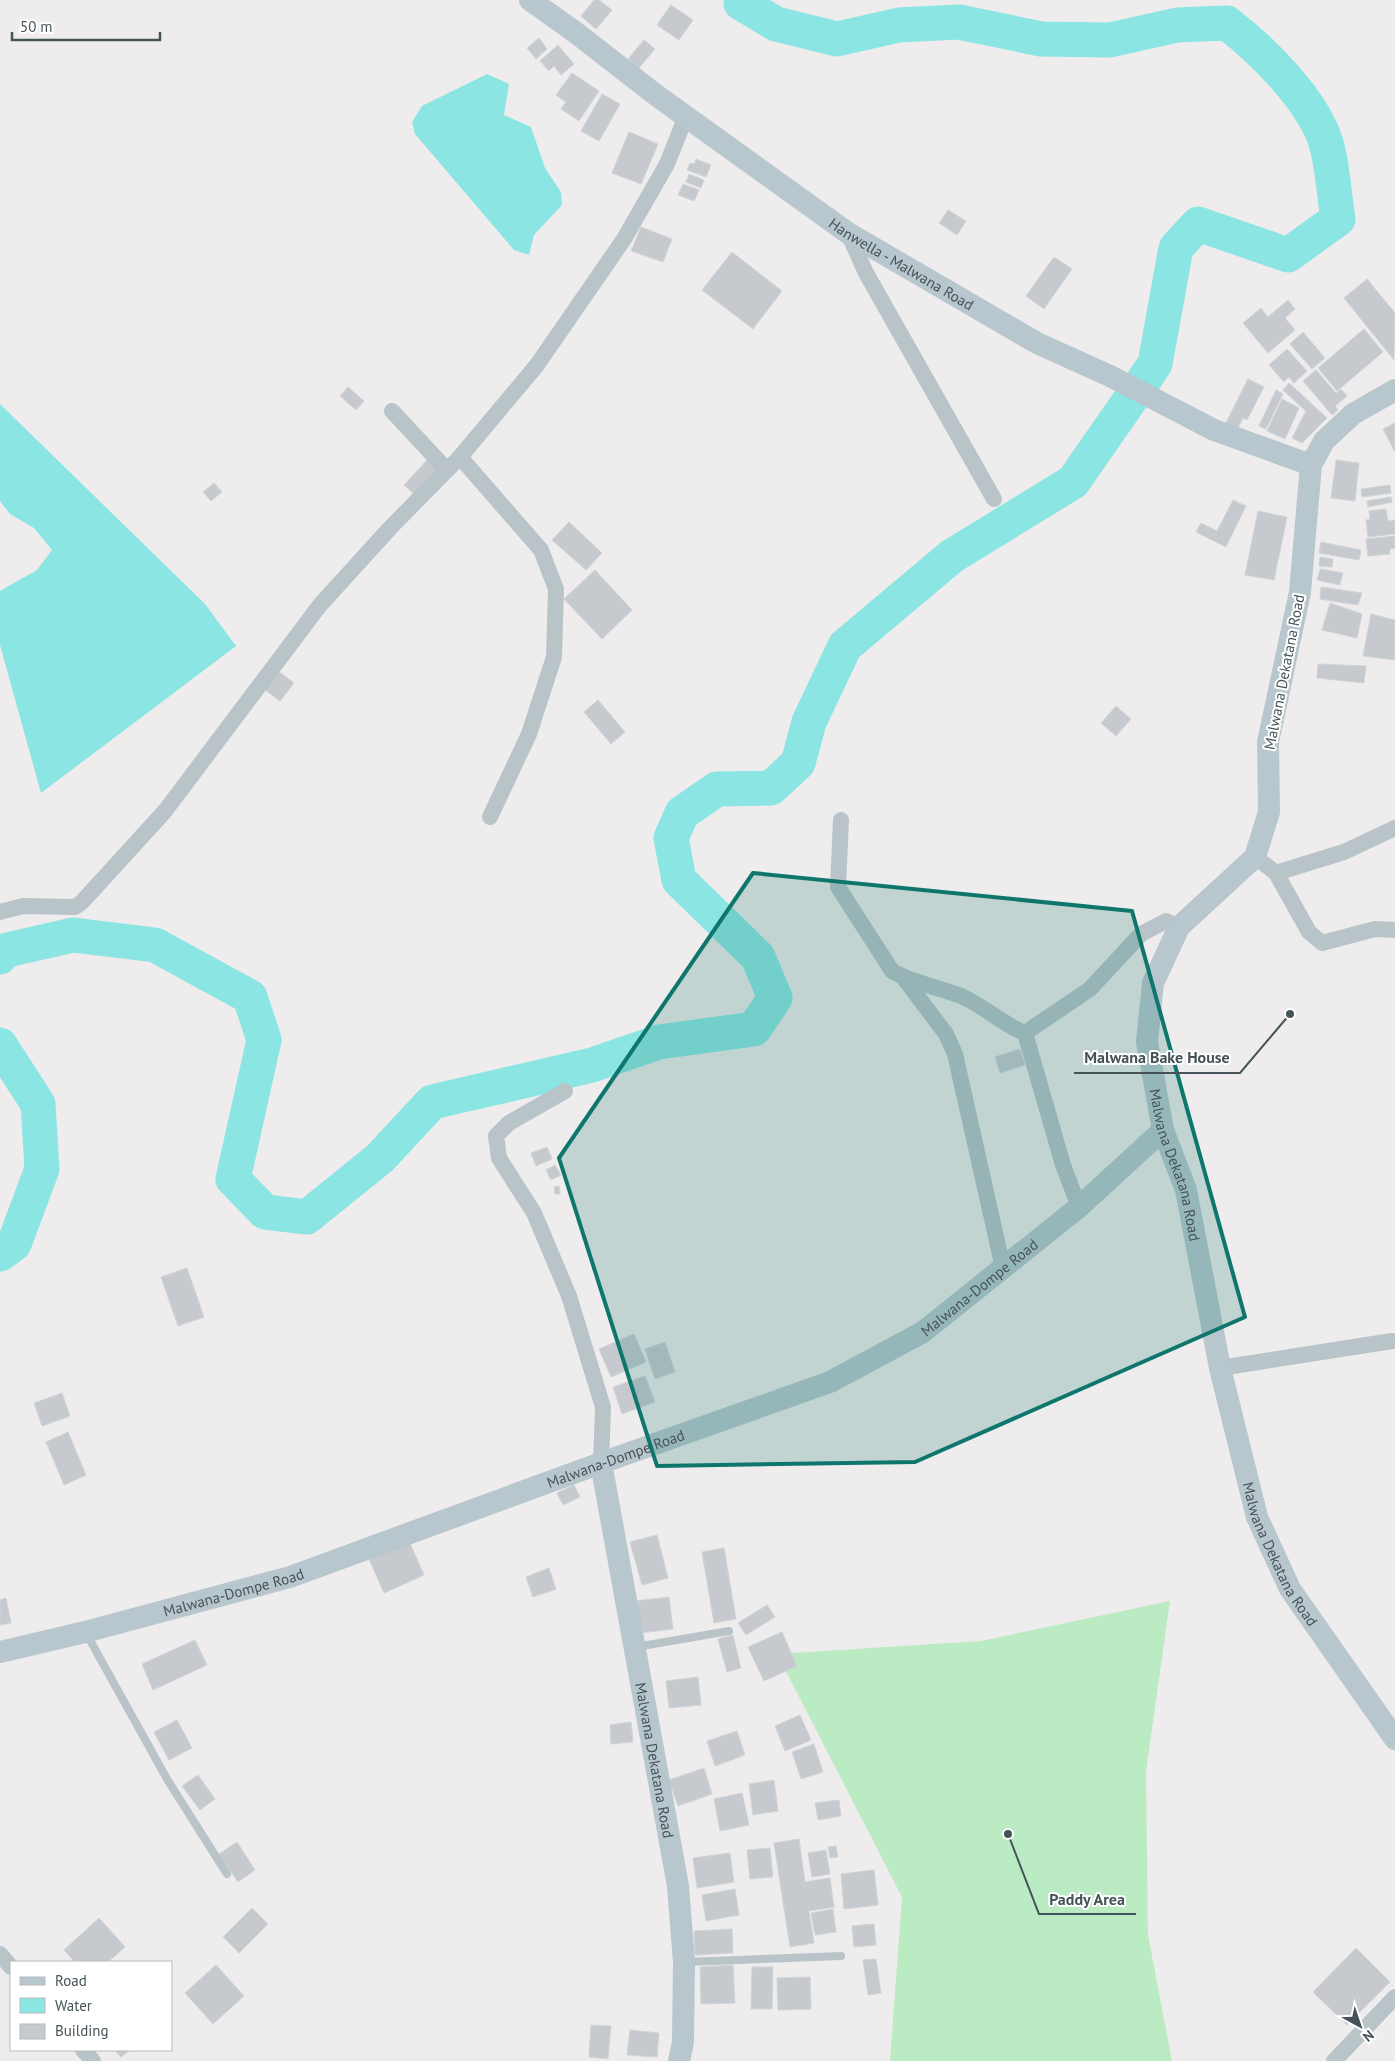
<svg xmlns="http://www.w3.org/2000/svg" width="1395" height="2061" font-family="'PT Sans',sans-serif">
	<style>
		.grass { fill: #bbebc2 }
		.water { fill: #8be5e2 }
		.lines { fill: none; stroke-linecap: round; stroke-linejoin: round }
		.river { stroke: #8be5e2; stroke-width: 35 }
		.building { fill: #c6cace; stroke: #d0d4d7 }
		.lane { stroke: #b8c4c8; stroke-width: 8 }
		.street { stroke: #b8c4c8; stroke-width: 16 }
		.secondary { stroke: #b8c7cd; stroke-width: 22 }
		.marked { fill: #0f766e; fill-opacity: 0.2; stroke: #0f766e; stroke-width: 4; stroke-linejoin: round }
		.labels { text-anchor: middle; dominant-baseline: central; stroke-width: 4; stroke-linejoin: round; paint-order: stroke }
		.street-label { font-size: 15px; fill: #455358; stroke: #fff }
		.leader { fill: none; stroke: #455358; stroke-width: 2 }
		.callout-dot { fill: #455358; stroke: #fff; stroke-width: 2 }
		.callout-label { font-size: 16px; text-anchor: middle; font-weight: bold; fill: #455358; stroke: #fff; stroke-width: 4; stroke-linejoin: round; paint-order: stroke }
	</style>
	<rect width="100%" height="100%" fill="#eeecec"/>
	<polygon class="grass" points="1170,1601 1146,1771 1148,1935 1172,2061 890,2061 902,1897 777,1654 981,1641"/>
	<g class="water">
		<polygon points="487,74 509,84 504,115 531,127 545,168 561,192 562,205 534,235 529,255 514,250 415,134 412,122 422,106"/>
		<polygon points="0,404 205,604 236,646 41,793 0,645 0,591 37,570 52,550 34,528 10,514 0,501"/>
	</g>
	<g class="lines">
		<g class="river">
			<path d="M0 957 3 951 73 935 155 945 250 997 264 1040 233 1179 265 1212 307 1217 380 1158 432 1102 592 1065 659 1042 754 1029 775 998 758 957 679 880 671 838 682 813 717 789 771 788 798 763 809 722 845 646 952 556 1073 482 1155 364 1176 248 1198 224 1288 255 1338 219C1334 195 1333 167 1326 143 1313 100 1262 50 1227 23L1177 25 1110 40 1041 39 959 22 899 25 837 39 776 24 741 3V0"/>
			<polyline points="0,1045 38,1104 42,1169 14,1244 0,1254"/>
		</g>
	</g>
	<g class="building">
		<polygon points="594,0 599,0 612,10 596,29 581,16"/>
		<polygon points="671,5 693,20 679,40 657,25"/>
		<polygon points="539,38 547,49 536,59 527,48"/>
		<polygon points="644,40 655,49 639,68 628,59"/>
		<polygon points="558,45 574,64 561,75 554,66 549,71 540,61"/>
		<polygon points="572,73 599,91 579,121 561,109 566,102 556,95"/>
		<polygon points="602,94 620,104 599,141 581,131"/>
		<polygon points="629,132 658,144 641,184 612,173"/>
		<polygon points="696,159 711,165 706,177 687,170 690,163 694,164"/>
		<polygon points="689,174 704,180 701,188 686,182"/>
		<polygon points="683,184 699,190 694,201 678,195"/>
		<polygon points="948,210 966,221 957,235 939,223"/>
		<polygon points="641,227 672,239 663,262 631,251"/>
		<polygon points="732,252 782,291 753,329 702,290"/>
		<polygon points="1054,257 1072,269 1044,309 1026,296"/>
		<polygon points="1367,279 1395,313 1394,360 1344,298"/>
		<polygon points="1288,300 1295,309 1285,318 1295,330 1268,353 1243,323 1261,308 1268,317"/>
		<polygon points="1364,329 1383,352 1337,391 1318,368"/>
		<polygon points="1303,332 1325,358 1312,369 1290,344"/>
		<polygon points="1287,349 1307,371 1294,383 1289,377 1284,382 1269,365"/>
		<polygon points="1316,370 1336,393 1341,389 1347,396 1335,406 1338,410 1332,415 1303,381"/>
		<polygon points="1248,379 1264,387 1247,420 1243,418 1238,428 1226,423"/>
		<polygon points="1289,383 1327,418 1302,443 1292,438 1306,411 1283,390"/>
		<polygon points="348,387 364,401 356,410 340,396"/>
		<polygon points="1276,390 1283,394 1266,429 1259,426"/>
		<polygon points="1282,399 1299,408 1285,439 1267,431"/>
		<polygon points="1395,423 1395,452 1383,429"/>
		<polygon points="428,459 439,469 416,496 404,485"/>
		<polygon points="1336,460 1359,463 1355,501 1331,498"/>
		<polygon points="214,483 222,492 211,501 203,492"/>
		<polygon points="1390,485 1391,493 1362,497 1361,489"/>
		<polygon points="1391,497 1392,502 1368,507 1367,501"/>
		<polygon points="1233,500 1246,506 1226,547 1196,532 1201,523 1217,531"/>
		<polygon points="1386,509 1388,521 1395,520 1395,534 1368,537 1366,520 1370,519 1369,511"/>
		<polygon points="1258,511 1287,517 1274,580 1245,575"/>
		<polygon points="569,522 602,553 586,570 552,540"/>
		<polygon points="1395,536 1395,548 1390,549 1390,554 1368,556 1366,539"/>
		<polygon points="1321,542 1361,550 1359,560 1319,553"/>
		<polygon points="1320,557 1333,559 1332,567 1319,566"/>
		<polygon points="1320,569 1343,573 1340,585 1317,580"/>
		<polygon points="595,570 632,610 602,639 564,599"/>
		<polygon points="1321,587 1362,593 1358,605 1320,599"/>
		<polygon points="1330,603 1362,614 1357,638 1322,630"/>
		<polygon points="1371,614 1395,620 1395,660 1363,656"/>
		<polygon points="1318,664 1366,666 1364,683 1317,678"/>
		<polygon points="278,671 294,683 280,701 264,689"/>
		<polygon points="598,700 625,732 611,744 584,712"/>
		<polygon points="1116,706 1131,719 1116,736 1101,723"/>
		<polygon points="1020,1049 1025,1065 1000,1073 995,1057"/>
		<polygon points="547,1147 552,1159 536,1166 531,1153"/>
		<polygon points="555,1165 561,1175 551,1180 546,1170"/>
		<polygon points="559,1186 560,1194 555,1194 554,1187"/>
		<polygon points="187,1268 204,1317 178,1326 161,1277"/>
		<polygon points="634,1334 646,1362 611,1377 599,1349"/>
		<polygon points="665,1342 675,1372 655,1379 645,1349"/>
		<polygon points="645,1376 655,1402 622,1414 613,1387"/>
		<polygon points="62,1393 70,1416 42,1426 34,1403"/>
		<polygon points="68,1432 86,1475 64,1485 46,1442"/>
		<polygon points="574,1485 580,1497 563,1505 557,1493"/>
		<polygon points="657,1535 668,1578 642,1585 630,1542"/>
		<polygon points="409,1541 424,1575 384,1593 369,1559"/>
		<polygon points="724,1548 736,1619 714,1623 702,1552"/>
		<polygon points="549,1568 556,1589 533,1597 526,1577"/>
		<polygon points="669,1597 673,1629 639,1633 635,1601"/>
		<polygon points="6,1598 11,1623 0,1625 0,1600"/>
		<polygon points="767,1605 775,1617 746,1635 738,1623"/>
		<polygon points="782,1632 797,1666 764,1681 748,1647"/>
		<polygon points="733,1635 741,1668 727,1672 718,1639"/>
		<polygon points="195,1640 207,1665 153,1690 142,1664"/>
		<polygon points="698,1677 701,1705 669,1708 666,1681"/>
		<polygon points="800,1715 811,1740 785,1751 775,1726"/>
		<polygon points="177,1720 192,1748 169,1760 154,1732"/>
		<polygon points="631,1722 633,1742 611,1744 610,1725"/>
		<polygon points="737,1731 745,1755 715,1766 707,1741"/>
		<polygon points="814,1744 823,1772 801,1779 792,1752"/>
		<polygon points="704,1768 712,1794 678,1806 669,1780"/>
		<polygon points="198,1775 215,1799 200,1810 182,1786"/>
		<polygon points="774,1780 778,1811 753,1815 749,1784"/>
		<polygon points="742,1793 749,1825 720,1831 714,1799"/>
		<polygon points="839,1800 841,1816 818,1820 815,1803"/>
		<polygon points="799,1839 805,1882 830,1878 834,1907 809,1911 814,1943 790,1947 774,1843"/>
		<polygon points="237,1842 255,1870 238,1882 219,1854"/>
		<polygon points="836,1846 838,1857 830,1858 828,1847"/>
		<polygon points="770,1848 773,1877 750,1879 747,1850"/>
		<polygon points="826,1850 830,1874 812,1877 808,1853"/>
		<polygon points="730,1853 734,1882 697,1888 693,1858"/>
		<polygon points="874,1870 878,1905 844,1909 841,1874"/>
		<polygon points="735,1889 739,1915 706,1921 702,1895"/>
		<polygon points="252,1908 268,1924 239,1953 223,1937"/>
		<polygon points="833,1909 836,1932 815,1935 811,1913"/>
		<polygon points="99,1918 125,1947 108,1962 75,1962 64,1950"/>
		<polygon points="874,1924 876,1945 854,1947 852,1926"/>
		<polygon points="732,1929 733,1953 695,1955 694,1931"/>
		<polygon points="1356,1948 1390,1982 1347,2025 1313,1992"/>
		<polygon points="876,1959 881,1993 868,1995 863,1960"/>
		<polygon points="216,1965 244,1996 213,2024 185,1993"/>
		<polygon points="733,1965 735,2003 701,2004 700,1967"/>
		<polygon points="752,1967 773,1967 772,2009 751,2009"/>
		<polygon points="810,1977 811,2009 778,2010 777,1978"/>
		<polygon points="591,2025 611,2026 608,2059 589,2057"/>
		<polygon points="630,2030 659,2033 657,2057 627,2055"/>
		<polygon points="114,2050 130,2050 121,2057"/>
	</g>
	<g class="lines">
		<g class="lane">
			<polyline points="86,1633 167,1779 227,1874"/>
			<polyline points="636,1647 729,1631"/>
			<polyline points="686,1962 841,1956"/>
		</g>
		<g class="street">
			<polyline points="848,233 866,273 994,499"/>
			<polyline points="392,411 447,470"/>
			<polyline points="460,457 541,550 556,589 554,657 529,734 490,817"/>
			<path d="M841 820 838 887 892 971C913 983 938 987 961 996 984 1006 1002 1024 1025 1033"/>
			<polyline points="1255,857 1276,873 1309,932 1322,943 1375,929 1395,930"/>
			<polyline points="1276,873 1344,852 1395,828"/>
			<polyline points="0,912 23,906 75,907 82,902 165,811 320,605 391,527 460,457 537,365 624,239 667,164 686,116"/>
			<polyline points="903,977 946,1034 955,1054 1003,1268"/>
			<polyline points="1025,1033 1090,989 1141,934 1166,921 1179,927"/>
			<polyline points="1025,1033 1063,1165 1079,1207"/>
			<polyline points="565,1091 509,1123 496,1136 499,1158 534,1213 569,1296 603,1407 601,1463"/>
			<polyline points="1220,1368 1392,1341"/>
			<polyline points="0,1954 11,1967"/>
			<polyline points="83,2050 93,2061"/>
			<polyline points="1334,2061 1395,1997"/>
		</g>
		<g class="secondary">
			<path id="s1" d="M530 0 575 32 656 95 848 233 1037 343 1110 376 1214 430 1311 465"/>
			<path id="s2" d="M1395 390 1353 414 1324 441 1311 465 1300 592 1268 742 1269 812 1255 857 1179 927 1153 983 1147 1042 1163 1130 1186 1190 1220 1368 1257 1517 1290 1589 1395 1739"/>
			<path id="s3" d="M601 1463 678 1886 684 1962 683 2042 679 2061"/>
			<path id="s4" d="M0 1652 85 1632 290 1577 601 1463 830 1382 923 1332 1079 1207 1163 1130"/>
		</g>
	</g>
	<path class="marked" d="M753 873 1132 911 1245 1317 915 1462 657 1466 559 1158Z"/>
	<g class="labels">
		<g class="street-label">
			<text stroke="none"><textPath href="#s1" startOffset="456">Hanwella - Malwana Road</textPath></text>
			<text transform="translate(1284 672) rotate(-79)">Malwana Dekatana Road</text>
			<text stroke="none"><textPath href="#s2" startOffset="864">Malwana Dekatana Road</textPath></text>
			<text stroke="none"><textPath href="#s4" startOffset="1051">Malwana-Dompe Road</textPath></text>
			<text stroke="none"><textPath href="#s4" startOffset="646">Malwana-Dompe Road</textPath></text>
			<text stroke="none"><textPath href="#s2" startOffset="1269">Malwana Dekatana Road</textPath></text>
			<text stroke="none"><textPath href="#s4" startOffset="241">Malwana-Dompe Road</textPath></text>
			<text stroke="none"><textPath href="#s3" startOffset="302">Malwana Dekatana Road</textPath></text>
		</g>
	</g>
	<path class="leader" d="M1290 1014L1240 1073H1074M1008 1834L1039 1914H1136"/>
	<g class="callout-dot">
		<circle cx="1290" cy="1014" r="5"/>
		<circle cx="1008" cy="1834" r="5"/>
	</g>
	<g class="callout-label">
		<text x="1157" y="1063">Malwana Bake House</text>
		<text x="1087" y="1905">Paddy Area</text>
	</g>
	<rect x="10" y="1961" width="162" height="90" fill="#ffffff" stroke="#b5babc"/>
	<rect x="20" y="1977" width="25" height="8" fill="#b8c7cd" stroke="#b5babc"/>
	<text x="55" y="1986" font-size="15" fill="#455358">Road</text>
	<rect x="20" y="1998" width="25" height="15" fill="#8be5e2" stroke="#b5babc"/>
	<text x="55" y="2011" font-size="15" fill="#455358">Water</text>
	<rect x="20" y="2024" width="25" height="15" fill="#c6cace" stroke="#b5babc"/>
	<text x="55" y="2036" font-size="15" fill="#455358">Building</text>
	<g transform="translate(1360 2026) rotate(140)" stroke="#ffffff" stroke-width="4" paint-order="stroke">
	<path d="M0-4L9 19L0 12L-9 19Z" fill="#455358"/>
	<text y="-8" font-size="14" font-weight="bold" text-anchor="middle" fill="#455358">N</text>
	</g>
	<path d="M12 32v8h148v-8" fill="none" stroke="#455358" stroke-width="2.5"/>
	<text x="20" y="32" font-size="15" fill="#455358" stroke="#ffffff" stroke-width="4" paint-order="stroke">50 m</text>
</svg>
